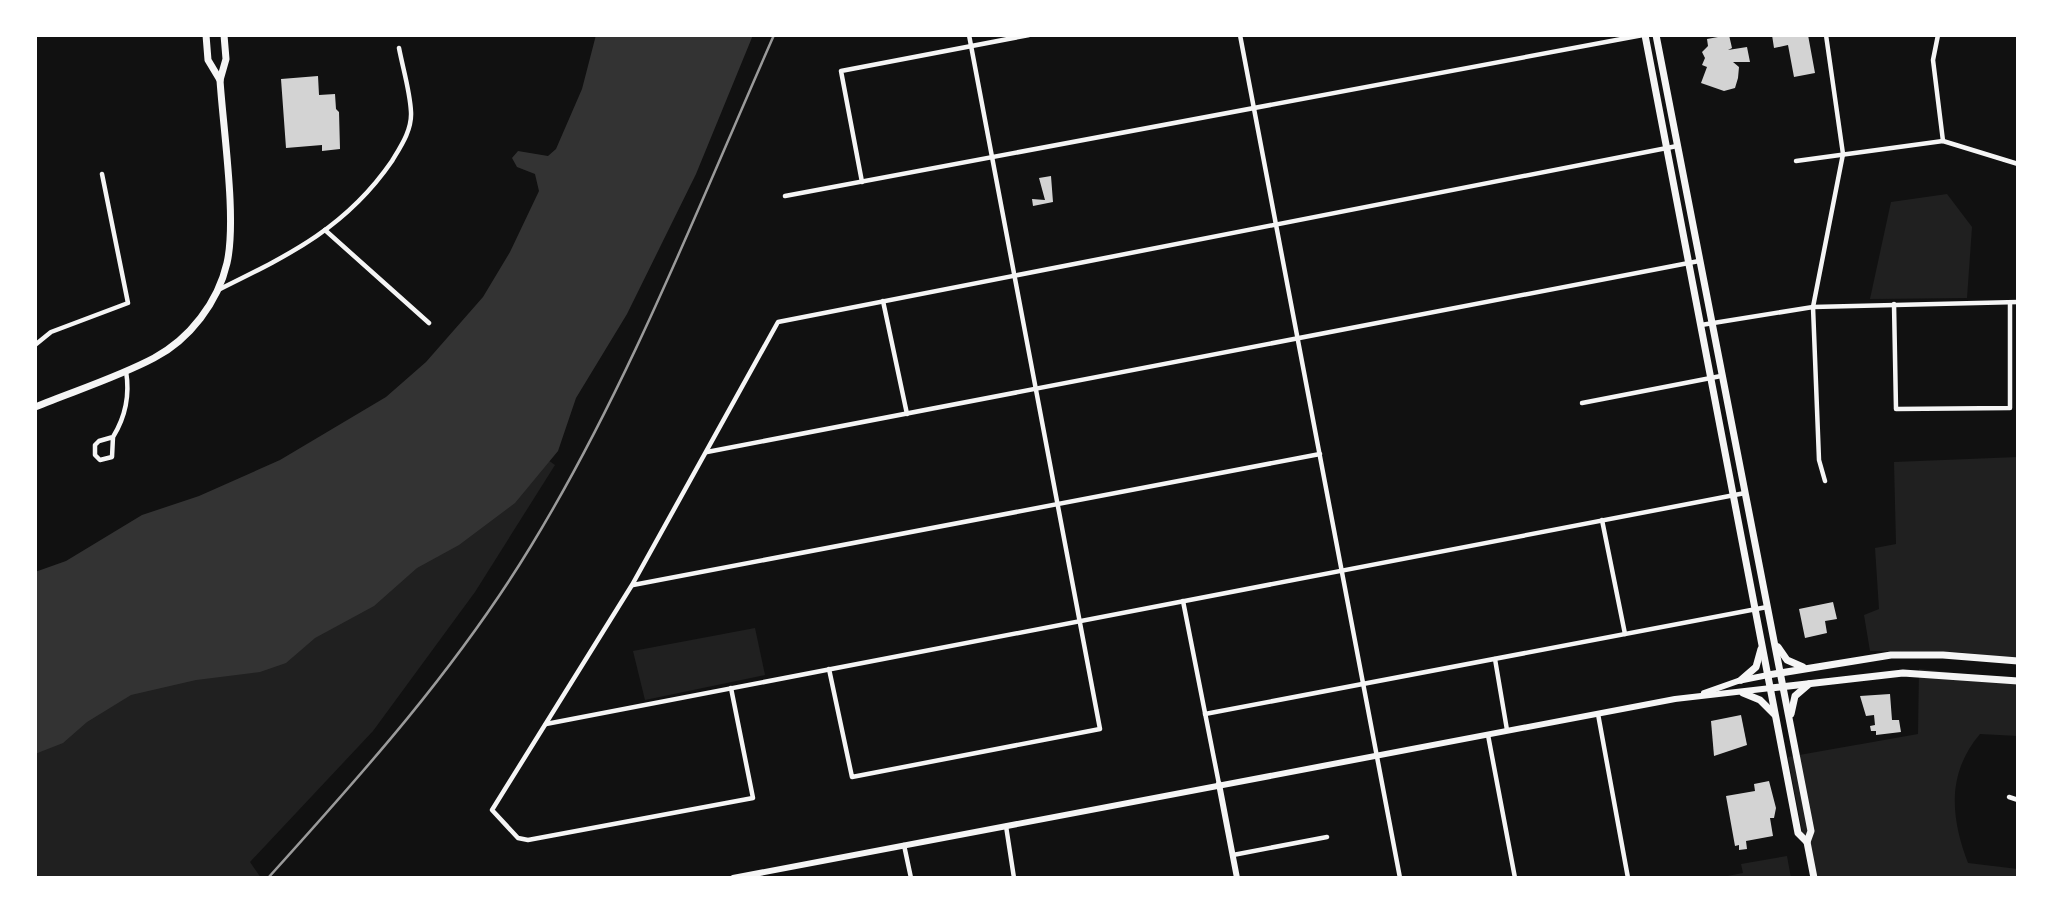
<svg xmlns="http://www.w3.org/2000/svg" width="2053" height="913" font-family="'Fira Sans Condensed',sans-serif">
	<style>
		.green { fill: #202020 }
		.water { fill: #333 }
		.building { fill: #d3d3d3 }
		.lines { fill: none; stroke-linecap: round; stroke-linejoin: round }
		.minor { stroke: #f5f5f5; stroke-width: 4.5 }
		.tertiary { stroke: #f5f5f5; stroke-width: 6 }
		.secondary { stroke: #f5f5f5; stroke-width: 7 }
		.rail { stroke: #9a9a9a; stroke-width: 2.5 }
	</style>
	<rect width="100%" height="100%" fill="#111"/>
	<g class="green">
		<polygon points="1947,194 1972,227 1967,298 1870,299 1891,202"/>
		<polygon points="538,453 555,465 475,592 373,731 250,862 261,878 35,878 35,712"/>
		<polygon points="2018,457 2018,659 1958,652 1870,651 1864,615 1879,609 1875,548 1896,544 1894,462"/>
		<polygon points="755,628 765,675 645,700 633,651"/>
		<path d="M1919 669 2018 680V736L1980 734C1946 774 1951 818 1968 863L2018 869V878H1811L1788 757 1918 734Z"/>
		<polygon points="1787,856 1791,878 1717,878 1743,873 1741,864"/>
	</g>
	<polygon class="water" points="596,35 753,35 696,174 627,314 576,398 558,451 515,503 459,545 417,568 374,606 315,638 286,663 260,672 196,680 131,695 87,722 63,743 35,754 35,572 66,561 142,515 199,496 280,460 386,397 426,362 483,297 510,252 539,191 535,174 517,167 512,158 518,151 548,156 556,149 582,89"/>
	<g class="building">
		<polygon points="1729,35 1732,48 1728,50 1747,47 1750,62 1733,62 1739,67 1738,78 1735,88 1724,91 1701,83 1707,67 1702,65 1705,58 1702,52 1708,46 1707,39"/>
		<polygon points="1772,35 1808,35 1815,73 1794,77 1788,45 1774,48"/>
		<polygon points="318,76 319,95 335,94 336,109 339,112 340,149 322,151 322,145 286,148 281,79"/>
		<polygon points="1051,176 1053,202 1033,206 1032,199 1045,200 1039,178"/>
		<polygon points="1833,602 1837,619 1825,621 1827,633 1805,638 1799,609"/>
		<polygon points="1890,694 1892,720 1899,720 1901,732 1876,735 1876,731 1871,731 1870,726 1875,725 1874,715 1866,716 1860,696"/>
		<polygon points="1741,715 1747,745 1714,756 1711,721"/>
		<polygon points="1769,781 1776,808 1774,818 1770,818 1773,836 1746,841 1747,849 1739,850 1739,845 1735,846 1726,796 1755,791 1754,784"/>
	</g>
	<g class="lines">
		<g class="minor">
			<polyline points="1240,35 1400,878"/>
			<polyline points="1938,35 1933,60 1943,141"/>
			<polyline points="1796,161 1943,141 2018,164"/>
			<polyline points="862,182 841,71 1029,35"/>
			<polyline points="785,196 1643,35"/>
			<polyline points="325,230 429,323"/>
			<path d="M218 290C289 255 346 228 392 161 401 146 412 130 411 112 410 91 403 69 399 48"/>
			<polyline points="883,301 907,414"/>
			<polyline points="1894,304 1896,409 2010,408 2010,303"/>
			<polyline points="1701,325 1813,307 2018,302"/>
			<polyline points="35,345 51,332 128,303 102,174"/>
			<polyline points="1582,403 1721,376"/>
			<path d="M113 437 112 457 100 460 95 455V445L99 441 113 437C126 416 130 395 126 371"/>
			<polyline points="707,452 1699,261"/>
			<polyline points="1825,481 1819,460 1813,307 1843,154 1826,35"/>
			<polyline points="1602,520 1625,634"/>
			<polyline points="633,585 1320,454"/>
			<polyline points="1183,601 1219,784"/>
			<polyline points="1495,659 1507,730"/>
			<polyline points="829,669 852,777 1100,729 969,35"/>
			<polyline points="731,688 753,798 528,840 518,838 492,810 632,585 778,322 1677,146"/>
			<polyline points="1205,714 1767,607"/>
			<polyline points="1598,714 1628,878"/>
			<polyline points="546,724 1745,493"/>
			<polyline points="1488,735 1515,878"/>
			<polyline points="2009,797 2018,800"/>
			<polyline points="1006,826 1014,878"/>
			<polyline points="904,845 911,878"/>
			<polyline points="1233,855 1327,837"/>
		</g>
		<g class="tertiary">
			<polyline points="1704,693 1738,681 1768,675"/>
			<polyline points="1219,784 1237,878"/>
			<polyline points="733,878 1675,699 1771,688"/>
		</g>
		<g class="secondary">
			<polyline points="206,35 208,60 220,80"/>
			<polyline points="1645,35 1798,833 1807,842 1814,878"/>
			<polyline points="1656,35 1811,831 1807,842"/>
			<path d="M35 407C74 391 116 378 154 358 190 339 218 302 227 263 237 219 223 128 220 80L226 59 224 35"/>
			<polyline points="1778,647 1787,660 1803,667"/>
			<polyline points="1768,675 1891,655 1943,655 2018,661"/>
			<polyline points="1741,680 1756,667 1761,649"/>
			<polyline points="1771,688 1903,673 2018,681"/>
			<polyline points="1743,693 1760,700 1774,714"/>
			<polyline points="1791,714 1795,696 1809,684"/>
		</g>
		<path class="rail" d="M268 878C363 773 457 668 531 546 629 385 698 207 774 35"/>
	</g>
	<rect width="2053" height="913" fill="none" stroke="#ffffff" stroke-width="74"/>
</svg>
